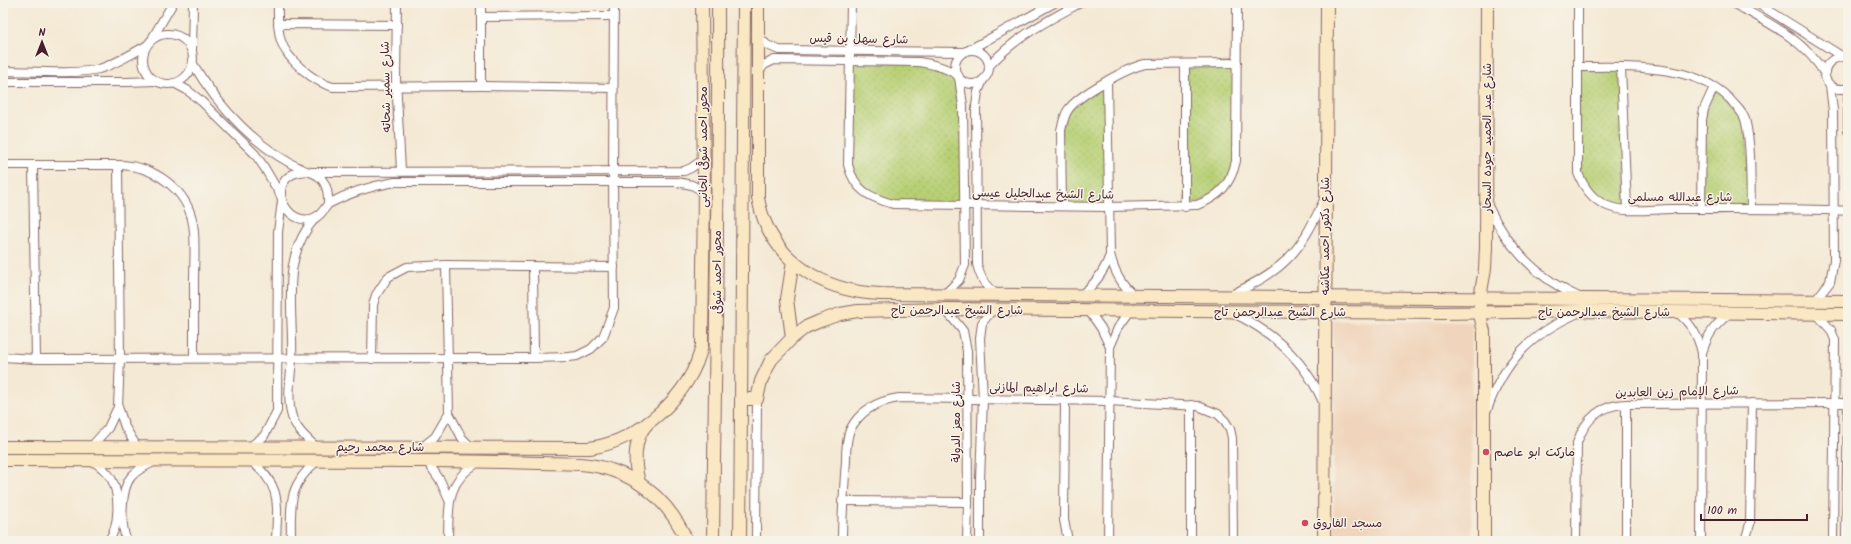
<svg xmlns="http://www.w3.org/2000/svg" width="1851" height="544" font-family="Kalam,'Playpen Sans Arabic',sans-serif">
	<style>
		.built { fill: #f0d5bc }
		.grass { fill: url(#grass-dots); stroke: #807850 }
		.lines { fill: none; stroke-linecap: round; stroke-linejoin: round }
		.street-casing { stroke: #866666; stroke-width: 10 }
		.secondary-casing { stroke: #866666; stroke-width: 14 }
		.street { stroke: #fff; stroke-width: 8 }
		.secondary { stroke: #fae7c3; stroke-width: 12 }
		.poi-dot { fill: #d1495b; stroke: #f7f3e8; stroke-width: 1.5 }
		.labels { text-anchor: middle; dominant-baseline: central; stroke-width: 3; stroke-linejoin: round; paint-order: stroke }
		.street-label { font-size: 12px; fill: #4a1f2b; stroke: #f7f3e8 }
		.poi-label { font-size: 12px; fill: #4a1f2b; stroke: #f7f3e8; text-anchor: start }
	</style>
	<defs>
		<pattern id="grass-dots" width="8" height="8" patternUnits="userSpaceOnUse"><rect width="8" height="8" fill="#b7d075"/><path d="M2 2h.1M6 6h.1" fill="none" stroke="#9fb265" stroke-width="1.8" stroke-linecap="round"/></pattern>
	</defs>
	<rect width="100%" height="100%" fill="#f7f3e8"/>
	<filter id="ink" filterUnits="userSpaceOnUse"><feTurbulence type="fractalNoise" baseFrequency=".025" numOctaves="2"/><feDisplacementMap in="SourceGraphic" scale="8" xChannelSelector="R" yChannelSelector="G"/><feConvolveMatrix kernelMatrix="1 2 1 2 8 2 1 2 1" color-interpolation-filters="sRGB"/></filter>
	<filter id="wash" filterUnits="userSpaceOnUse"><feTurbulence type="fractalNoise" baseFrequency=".012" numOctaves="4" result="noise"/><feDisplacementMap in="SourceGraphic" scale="16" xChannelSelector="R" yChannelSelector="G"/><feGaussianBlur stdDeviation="0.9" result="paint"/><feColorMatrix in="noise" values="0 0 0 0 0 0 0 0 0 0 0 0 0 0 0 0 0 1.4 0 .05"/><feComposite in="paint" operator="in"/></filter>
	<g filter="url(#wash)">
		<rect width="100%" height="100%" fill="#f4e9d4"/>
		<polygon class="built" points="1333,321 1472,322 1471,541 1334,541"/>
		<g class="grass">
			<polygon points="850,61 919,62 959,77 965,205 893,204 870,196 850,174"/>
			<polygon points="1237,63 1236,161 1219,194 1185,207 1185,64"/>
			<polygon points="1578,67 1621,67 1627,209 1616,208 1588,192 1578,173"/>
			<polygon points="1107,82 1108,207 1062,206 1061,130 1068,110"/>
			<polygon points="1714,87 1746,122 1751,209 1701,209 1702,120"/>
		</g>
	</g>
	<g filter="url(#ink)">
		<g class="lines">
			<defs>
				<g id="street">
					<path d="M278 3C278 15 277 29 281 41 287 60 314 82 333 87L481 86 613 88"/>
					<polyline points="397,3 396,79 401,170"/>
					<polyline points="481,3 481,86"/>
					<path d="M851 3 848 165C855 191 869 197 893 204L1108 207 1197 205C1219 197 1231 184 1236 161L1237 3"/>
					<path d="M1578 3V173C1583 186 1591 198 1605 205 1625 214 1650 209 1671 209 1730 209 1789 208 1848 211"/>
					<path d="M1733 3C1767 22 1804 39 1825 74"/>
					<polyline points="1757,3 1843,57"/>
					<polyline points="481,17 613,16"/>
					<polyline points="278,24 397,25"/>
					<circle cx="168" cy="59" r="25"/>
					<polyline points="758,36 767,45 779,50 964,52"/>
					<polyline points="153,37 173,3"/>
					<polyline points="192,50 193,3"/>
					<polyline points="969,50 1054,3"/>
					<circle cx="972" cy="67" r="17"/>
					<path d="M1844 57C1816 57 1820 96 1848 88"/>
					<path d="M193 64C219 108 258 150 306 171"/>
					<path d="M989 66C1015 37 1047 21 1080 3"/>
					<path d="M1578 67C1627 67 1701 62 1735 105 1740 110 1745 117 1746 123 1752 151 1750 181 1751 209"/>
					<polyline points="1621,67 1627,209"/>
					<path d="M3 71C30 71 74 75 99 69 116 64 131 54 146 46"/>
					<path d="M758 73 764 65 774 60 919 62C934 64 945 67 958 75"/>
					<path d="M983 80 978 92 976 106 977 264C980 277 985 288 997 294"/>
					<polyline points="3,82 126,82 155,81"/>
					<path d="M1107 82 1110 254C1114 271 1121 285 1135 296"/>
					<polyline points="174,83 187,90 201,101 255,154 264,167 281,196"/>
					<polyline points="1848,96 1848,131"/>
					<path d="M3 165H118C152 165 187 188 193 224 196 242 194 262 194 281 194 307 194 332 194 357"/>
					<polyline points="33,165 36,359"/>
					<polyline points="118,165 120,359 118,407 125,427 137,447"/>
					<path d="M306 171C324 174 329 188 328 204 325 208 322 213 318 216 291 232 265 188 293 174 297 172 302 172 306 171Z"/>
					<polyline points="310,172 684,171 691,168 704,159"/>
					<path d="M328 204C350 192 371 186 395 182H677L692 185 704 192"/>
					<path d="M1062 206 1061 130C1063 123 1064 116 1068 110 1078 95 1127 68 1145 64L1237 63"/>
					<path d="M1488 206C1508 248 1537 278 1579 297"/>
					<polyline points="1185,207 1185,64"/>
					<polyline points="1701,209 1702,120 1704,109 1714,87"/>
					<polyline points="533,267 534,358"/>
					<polyline points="945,294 959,280 965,265 963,106 959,77"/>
					<path d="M1231 295C1285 269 1299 254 1324 200"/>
					<path d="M1079 296C1094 286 1104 272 1110 255"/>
					<polyline points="1815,301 1830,282 1834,260 1833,111 1830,85"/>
					<polyline points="945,309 963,331 967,351 968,502 967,541"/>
					<polyline points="1089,311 1101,328 1110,347"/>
					<path d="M1677 312C1691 324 1698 335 1702 353L1701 541"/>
					<path d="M1233 313C1273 332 1305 361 1323 402"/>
					<polyline points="1816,313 1831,330 1835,340 1833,541"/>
					<path d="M1703 350C1708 333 1717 323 1731 312"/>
					<polyline points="3,357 36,359 534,358 569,357 577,356 591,349 603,337 614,308 613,172 614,3"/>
					<polyline points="372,359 373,305 376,295 388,277 407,267 446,265 614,267"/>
					<polyline points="1065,401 1064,520 1068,541"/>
					<path d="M1487 410C1504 361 1531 334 1578 313"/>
					<polyline points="449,413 462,438 472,448"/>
					<polyline points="251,446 264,436 277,411 278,232 282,201"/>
					<polyline points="91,447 108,428 118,407"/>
					<path d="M316 447C305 437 294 427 291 413 287 395 291 376 292 358 294 308 279 257 317 216"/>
					<polyline points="421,448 435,437 449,413 446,265"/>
					<path d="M93 461C100 466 107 471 111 478 120 494 120 527 108 541"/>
					<path d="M251 461C283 487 277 504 276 541"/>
					<polyline points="427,461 440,480 449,500"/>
					<polyline points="842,501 968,502"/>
					<path d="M127 541C120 526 121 489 131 477 137 469 147 466 155 461"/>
					<path d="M291 541C291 505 287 486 317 461"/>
					<path d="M448 541C449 508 445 482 477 463"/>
					<polyline points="756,541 757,399"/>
					<path d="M842 541C842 514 844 487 846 461 846 451 846 439 850 430 860 410 878 401 899 398L1109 401 1198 406 1218 414 1225 421 1230 429 1232 438 1233 541"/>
					<polyline points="980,541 980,480 983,399 980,338 982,323 992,310"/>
					<polyline points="1108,541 1110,347 1118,328 1130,311"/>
					<polyline points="1191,541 1191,405"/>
					<path d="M1576 541 1577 443C1585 419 1600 405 1626 404L1848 403"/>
					<polyline points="1626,541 1626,404"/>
					<polyline points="1745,541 1750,524 1752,403"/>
					<polyline points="1846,541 1848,398"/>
				</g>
				<g id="secondary">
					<path d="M758 3V198C769 259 822 292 881 294L1848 301"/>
					<polyline points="792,338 787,299 793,261"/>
					<polyline points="741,399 757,399 761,381 771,360 792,338 806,327 820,321 840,314 858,311 945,309 1442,313 1583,311 1848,314"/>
					<path d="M3 447 590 448C640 441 692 394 702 345L704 192 702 3"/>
					<path d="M3 460C145 461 286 460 428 461 466 461 504 462 543 463 565 464 589 462 611 470 646 481 672 507 687 541"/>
					<path d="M639 482C634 464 633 439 647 424"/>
					<path d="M713 541C715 362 719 182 718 3"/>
					<polyline points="740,541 744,3"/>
					<polyline points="1324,541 1327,3"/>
					<path d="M1484 541V331C1477 308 1480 297 1484 275 1486 267 1485 257 1486 249L1487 3"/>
				</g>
			</defs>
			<use href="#street" class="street-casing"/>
			<use href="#secondary" class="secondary-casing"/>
			<use href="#street" class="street"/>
			<use href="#secondary" class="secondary"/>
		</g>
	</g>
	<g class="poi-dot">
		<circle cx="1486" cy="452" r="4"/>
		<circle cx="1305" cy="523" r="4"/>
	</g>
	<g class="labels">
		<g class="street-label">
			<text transform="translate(859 39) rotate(1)">شارع سهل بن قيس</text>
			<text transform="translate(386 87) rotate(-91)">شارع سمير شحاته</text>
			<text transform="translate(1487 138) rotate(-90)">شارع عبد الحميد جوده السحار</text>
			<text transform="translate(703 147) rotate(-90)">محور احمد شوقى الجانبى</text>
			<text transform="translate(1043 194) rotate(1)">شارع الشيخ عبدالجليل عيسى</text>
			<text x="1680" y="197">شارع عبدالله مسلمى</text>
			<text transform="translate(1325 236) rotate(-90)">شارع دكتور احمد عكاشه</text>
			<text transform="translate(717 272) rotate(-90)">محور احمد شوقى</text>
			<text x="957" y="310">شارع الشيخ عبدالرحمن تاج</text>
			<text x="1280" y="312">شارع الشيخ عبدالرحمن تاج</text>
			<text x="1604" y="312">شارع الشيخ عبدالرحمن تاج</text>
			<text transform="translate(1039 388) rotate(1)">شارع ابراهيم المازنى</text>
			<text transform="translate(1677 392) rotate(-1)">شارع الإمام زين العابدين</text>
			<text transform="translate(956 422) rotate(-90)">شارع معز الدولة</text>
			<text x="380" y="447">شارع محمد رحيم</text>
		</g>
		<g class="poi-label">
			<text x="1494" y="452">ماركت ابو عاصم</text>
			<text x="1313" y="523">مسجد الفاروق</text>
		</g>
	</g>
	<rect width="1851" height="544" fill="none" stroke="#f7f3e8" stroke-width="16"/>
	<g transform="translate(42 42)" stroke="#f7f3e8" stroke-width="3" paint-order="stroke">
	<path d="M0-3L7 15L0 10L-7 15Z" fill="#4a1f2b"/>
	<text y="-6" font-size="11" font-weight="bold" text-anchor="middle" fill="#4a1f2b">N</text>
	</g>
	<path d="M1701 514v6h106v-6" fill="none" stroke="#4a1f2b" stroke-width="2"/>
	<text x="1707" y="514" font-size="12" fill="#4a1f2b" stroke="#f7f3e8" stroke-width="3" paint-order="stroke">100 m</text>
</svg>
